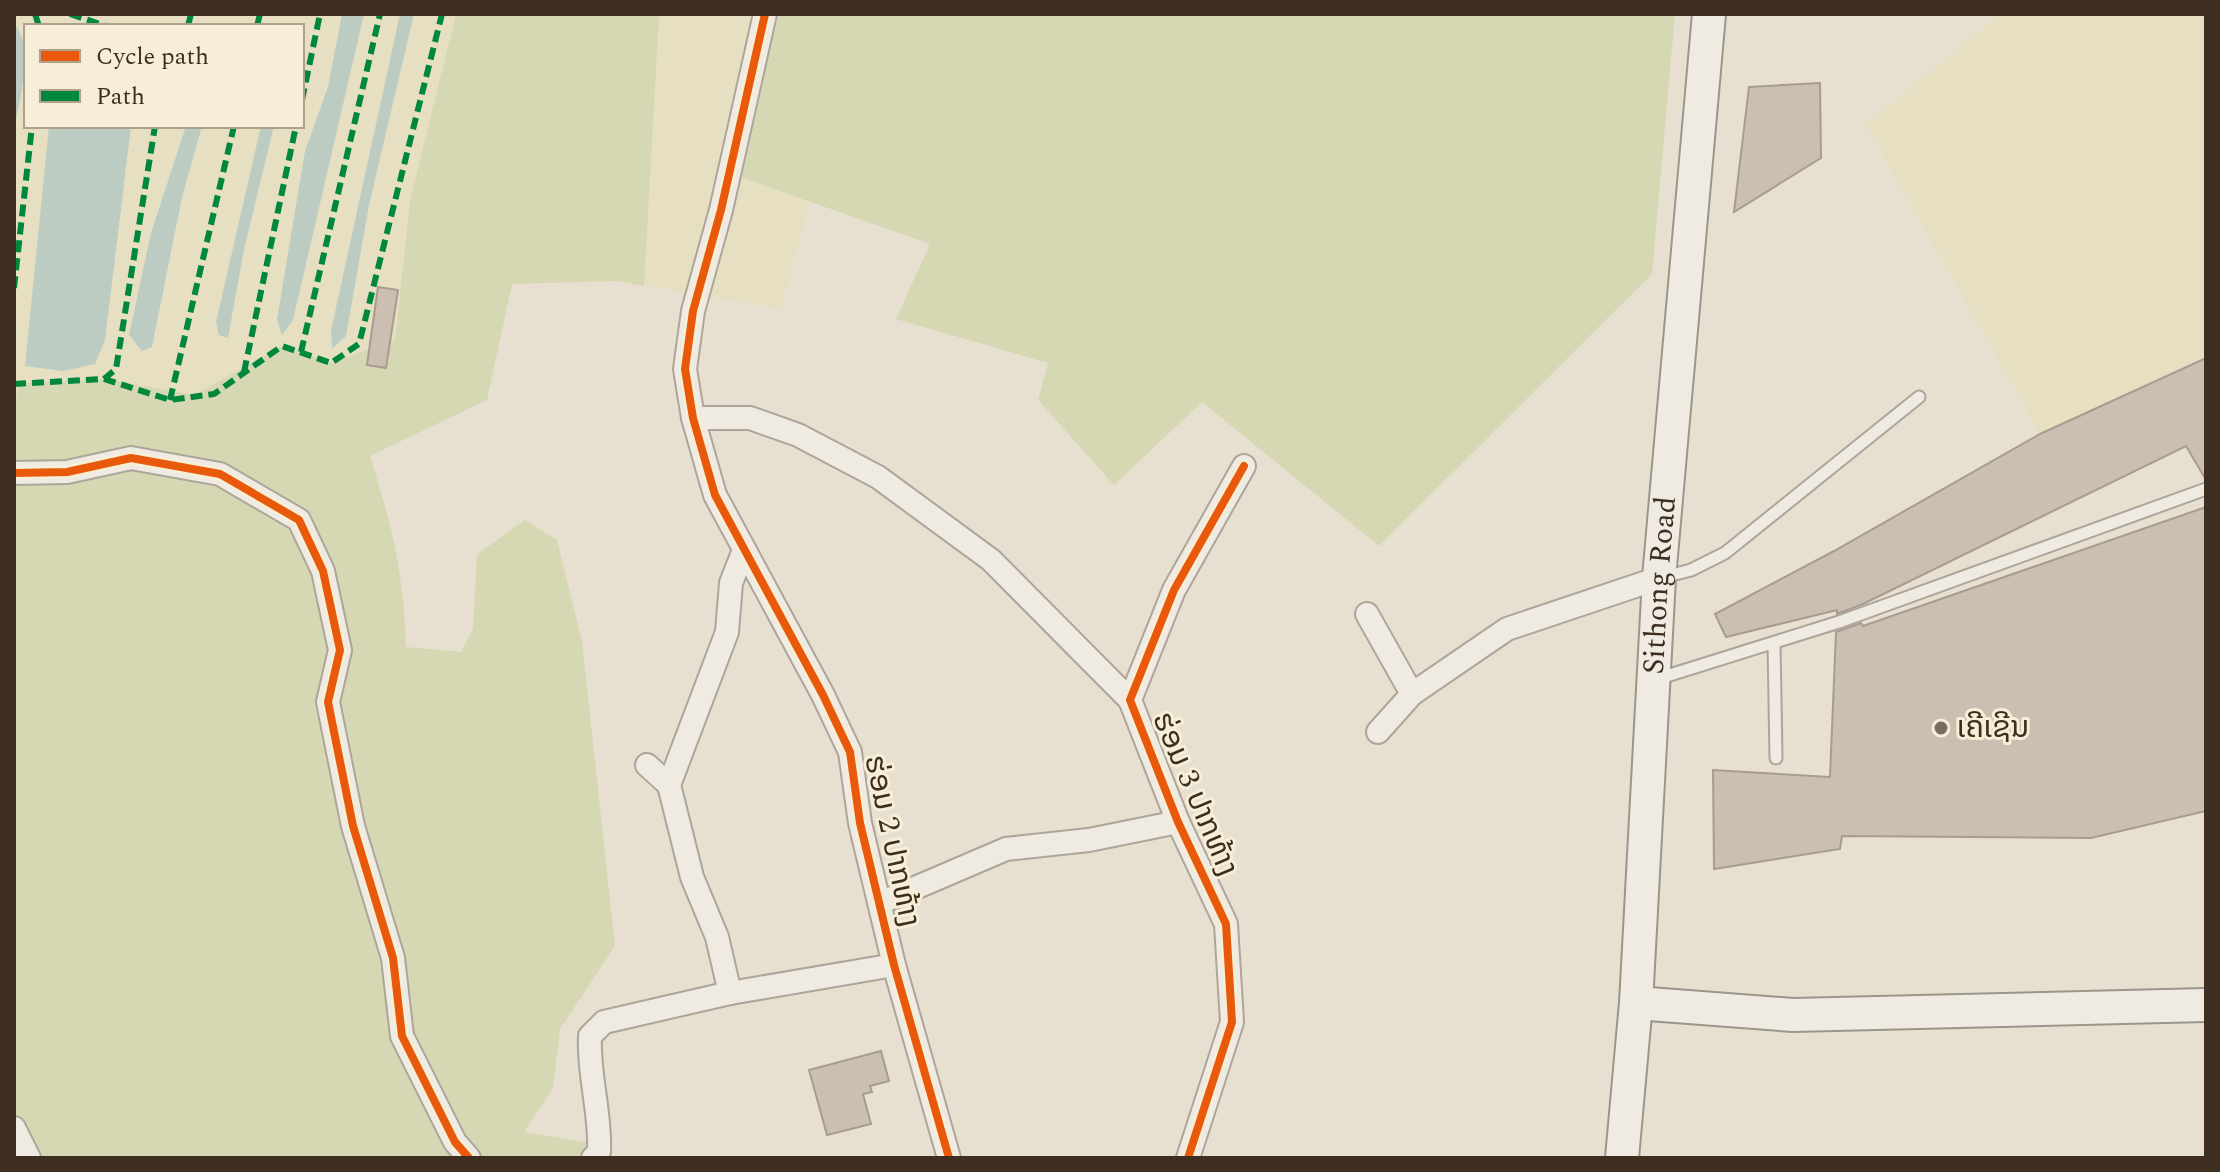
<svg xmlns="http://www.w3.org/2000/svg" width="2220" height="1172" font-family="Spectral,'Noto Sans Lao',serif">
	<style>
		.farmland { fill: #e6dfc2; fill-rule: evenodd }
		.green { fill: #d6d7b3 }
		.water { fill: #bcccc2 }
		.building { fill: #cbbfb2; stroke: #a89c90; stroke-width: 2 }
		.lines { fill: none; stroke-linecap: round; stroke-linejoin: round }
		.lane-casing { stroke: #ada599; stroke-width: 15 }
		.street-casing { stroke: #ada599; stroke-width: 26 }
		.secondary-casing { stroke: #9c958a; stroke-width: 36 }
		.lane { stroke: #efebe3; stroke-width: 11 }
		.street { stroke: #efebe3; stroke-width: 22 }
		.secondary { stroke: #efebe3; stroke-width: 32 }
		.quiet { stroke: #00873e; stroke-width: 6; stroke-dasharray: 12 6; stroke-linecap: butt }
		.cycleway-casing { stroke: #f7eed8; stroke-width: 13 }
		.cycleway { stroke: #e8590c; stroke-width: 8 }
		.poi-dot { fill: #786c5e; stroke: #f7eed8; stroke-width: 3 }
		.labels { text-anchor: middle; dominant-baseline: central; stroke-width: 6; stroke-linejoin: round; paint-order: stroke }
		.street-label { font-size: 30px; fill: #3d2e20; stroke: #f7eed8 }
		.poi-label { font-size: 30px; fill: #3d2e20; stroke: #f7eed8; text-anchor: start }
	</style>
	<rect width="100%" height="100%" fill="#e7e0d1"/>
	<g class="farmland">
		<path d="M14 14H780L729 173 810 201 781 309 617 281 512 284 410 202 395 340 331 363 282 346 194 395 104 379 18 383 14 419ZM26 26H302V126H26Z"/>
		<polygon points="2000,14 2206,14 2206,358 2040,434 1865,124"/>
	</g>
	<g class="green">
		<path d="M456 14H659L644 286 617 281 512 284 487 400 370 456C392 526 404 573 406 647L461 652 473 628 477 554 525 520 557 540 582 641 615 946 560 1029 553 1088 524 1132 587 1142 599 1158H14V419L18 383 104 379 194 395 282 346 331 363 395 340 410 201Z"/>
		<polygon points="780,14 1675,14 1652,274 1379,546 1202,402 1114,485 1038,400 1048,363 896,319 930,244 729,173"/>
	</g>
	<g class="water">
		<polygon points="342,14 364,14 293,320 282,335 277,320 305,151 328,87"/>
		<polygon points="400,14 414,14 369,205 346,336 332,349 331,331"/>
		<path d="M14 23C37 51 17 102 14 135Z"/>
		<polygon points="49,126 131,126 105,340 95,364 63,371 25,366"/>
		<polygon points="186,126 202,126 182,197 152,347 142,351 129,335 151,233"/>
		<polygon points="261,126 274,126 244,249 228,338 219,335 216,322"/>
	</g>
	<g class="building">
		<polygon points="1820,83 1821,158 1734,212 1749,87"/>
		<polygon points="378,287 398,290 386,368 367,365"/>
		<polygon points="2206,358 2206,480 2186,446 1863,604 1837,614 1837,610 1726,637 1715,614 1834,551 2040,434"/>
		<polygon points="2206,507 2206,811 2091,838 1842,836 1840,849 1714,869 1713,770 1830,777 1836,632 1861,623 1863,626"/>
		<polygon points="881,1051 889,1081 870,1086 872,1092 863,1094 871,1124 827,1135 809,1070"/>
	</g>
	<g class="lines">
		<defs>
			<g id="lane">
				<polyline points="1664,577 1691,570 1725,553 1919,397"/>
				<polyline points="1774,643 1776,758"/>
				<polyline points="1657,679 1839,622 2206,489"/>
			</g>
			<g id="street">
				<polyline points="765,14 721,210 693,311 685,369 693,418 715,495 823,695 850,752 860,823 894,965 949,1158"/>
				<polyline points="693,418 750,418 798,435 878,477 991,560 1130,700"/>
				<polyline points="14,473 67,472 131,458 220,474 299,520 323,571 340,650 328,702 353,826 393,958 402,1036 455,1142 469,1158"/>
				<polyline points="1367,614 1412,694"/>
				<polyline points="1378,732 1412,694 1507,629 1659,578"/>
				<polyline points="647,765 669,785"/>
				<polyline points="880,903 1006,849 1089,840 1178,822"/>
				<polyline points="730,993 717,937 692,877 669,785 727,632 731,583 744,550"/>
				<polyline points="14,1128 29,1158"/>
				<path d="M593 1158 599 1152C601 1113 588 1075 590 1036L604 1022 730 993 894 965"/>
				<polyline points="1188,1158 1232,1022 1226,924 1178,822 1130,700 1174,590 1244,466"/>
			</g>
			<g id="secondary">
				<polyline points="1636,1003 1793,1015 2206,1005"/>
				<path id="s1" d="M1622 1158 1636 1003 1659 578 1709 14"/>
			</g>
		</defs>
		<use href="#lane" class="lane-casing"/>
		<use href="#street" class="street-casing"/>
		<use href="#secondary" class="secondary-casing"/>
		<use href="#lane" class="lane"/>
		<use href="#street" class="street"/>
		<use href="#secondary" class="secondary"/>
		<g class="quiet">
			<polyline points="35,14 39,26"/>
			<polyline points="70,14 106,26"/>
			<polyline points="188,26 191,14"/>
			<polyline points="257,26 260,14"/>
			<polyline points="302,100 320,14"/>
			<polyline points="14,288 32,126"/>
			<polyline points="301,352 380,14"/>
			<polyline points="244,372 296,126"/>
			<polyline points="104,379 170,400 214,394 282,346 331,363 359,344 442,14"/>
			<polyline points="14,384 104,379 116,369 155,126"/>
			<polyline points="170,400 234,126"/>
		</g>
		<defs>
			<g id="cycleway">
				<polyline points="765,14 721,210 693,311 685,369 693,418 715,495 823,695 850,752 860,823 894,965 949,1158"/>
				<polyline points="14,473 67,472 131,458 220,474 299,520 323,571 340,650 328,702 353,826 393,958 402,1036 455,1142 469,1158"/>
				<polyline points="1188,1158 1232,1022 1226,924 1178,822 1130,700 1174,590 1244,466"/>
			</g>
		</defs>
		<use href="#cycleway" class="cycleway-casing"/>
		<use href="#cycleway" class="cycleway"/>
	</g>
	<circle class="poi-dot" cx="1941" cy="728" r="8"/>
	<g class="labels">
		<g class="street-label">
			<text stroke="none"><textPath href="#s1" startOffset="574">Sithong Road</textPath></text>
			<text transform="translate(1195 794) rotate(67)">ຮ່ອມ 3 ປາກທ້າງ</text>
			<text transform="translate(892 841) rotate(78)">ຮ່ອມ 2 ປາກທ້າງ</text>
		</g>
		<g class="poi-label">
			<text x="1957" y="728">ເຄີເຊີນ</text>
		</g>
	</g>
	<rect width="2220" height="1172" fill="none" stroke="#3d2e20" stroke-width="32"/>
	<rect x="24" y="24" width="280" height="104" fill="#f7eed8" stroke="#ada18e" stroke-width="2"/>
	<rect x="40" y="50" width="40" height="12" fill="#e8590c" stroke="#ada18e" stroke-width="2"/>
	<text x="96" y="64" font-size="24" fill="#3d2e20">Cycle path</text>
	<rect x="40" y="90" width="40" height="12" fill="#00873e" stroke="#ada18e" stroke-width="2"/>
	<text x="96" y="104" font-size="24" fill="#3d2e20">Path</text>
</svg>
